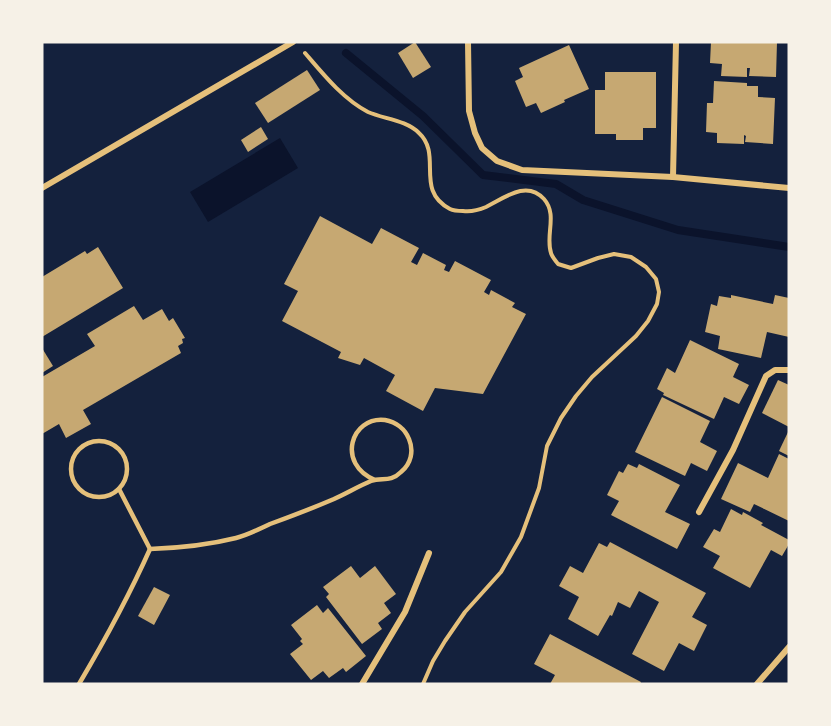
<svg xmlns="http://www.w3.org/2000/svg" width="831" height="726" font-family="'Work Sans',sans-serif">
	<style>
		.water { fill: #0b132b }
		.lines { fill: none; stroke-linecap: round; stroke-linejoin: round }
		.stream { stroke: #0b132b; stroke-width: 8 }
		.building { fill: #c6a872 }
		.path { stroke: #e5c07b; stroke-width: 4 }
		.service { stroke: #e5c07b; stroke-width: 4.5 }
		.minor { stroke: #e5c07b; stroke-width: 6 }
	</style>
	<rect width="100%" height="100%" fill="#14213d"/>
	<polygon class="water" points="280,138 298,168 208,222 190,192"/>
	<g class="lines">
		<polyline class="stream" points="346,53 423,116 483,175 556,184 583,200 678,230 789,247"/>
	</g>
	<g class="building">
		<polygon points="415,42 431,67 413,78 398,53"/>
		<polygon points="711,42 777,42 776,77 749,76 750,68 747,68 747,77 721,76 722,64 710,63"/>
		<polygon points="569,45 589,89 564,100 565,102 541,113 536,103 526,107 515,81 523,77 519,68"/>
		<polygon points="307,70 320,90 268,123 255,103"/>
		<polygon points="605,72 656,72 656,128 643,128 643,140 616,140 616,134 595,134 595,90 605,90"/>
		<polygon points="714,81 747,83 747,86 758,86 758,97 775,98 773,144 745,142 746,136 744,135 744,144 717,143 717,133 706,132 707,103 713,103"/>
		<polygon points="261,127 268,139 248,152 241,140"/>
		<polygon points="320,216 372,244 381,228 419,248 411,262 417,265 423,253 446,265 444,270 449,272 455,261 491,280 484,292 489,295 491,290 515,303 512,307 526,314 483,394 435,388 423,411 386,391 395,375 364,358 360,365 338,358 341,352 282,321 298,291 284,284"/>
		<polygon points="98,247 123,288 42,337 42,277 85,251 87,254"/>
		<polygon points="731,295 773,304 775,295 789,298 789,337 767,332 761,358 718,349 720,336 705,332 711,304 717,306 719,296 731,298"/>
		<polygon points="134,306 143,320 162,309 169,321 173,318 185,338 182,339 183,343 178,346 181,353 83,410 91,424 66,438 59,424 42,434 42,377 95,346 87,334"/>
		<polygon points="690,340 739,364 733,377 749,385 739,404 724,397 714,419 663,395 664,393 657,389 667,368 675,373"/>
		<polygon points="42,348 53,366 42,373"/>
		<polygon points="778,380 789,385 789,427 762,413"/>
		<polygon points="662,397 710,421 700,442 717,451 707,471 691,463 685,476 635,452"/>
		<polygon points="789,430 789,456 779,451"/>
		<polygon points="779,454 789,459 789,521 754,504 750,512 721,499 738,463 768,478"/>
		<polygon points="628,464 637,468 639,464 680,485 665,512 690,524 677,549 611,515 619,501 607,495 619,471 623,473"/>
		<polygon points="731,509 742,515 743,512 763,523 761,525 789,540 789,544 782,556 771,550 750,588 713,568 720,556 703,547 714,529 720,532"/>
		<polygon points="610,542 706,593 692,617 707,625 694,651 679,643 664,671 632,654 659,602 639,591 630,608 618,602 612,616 610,615 598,636 568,619 579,597 559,586 570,566 583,573 599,543 607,547"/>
		<polygon points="351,566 360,578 375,566 396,594 384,603 391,613 378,623 382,629 362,644 326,597 329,594 323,587"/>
		<polygon points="154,587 170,595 154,625 138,616"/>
		<polygon points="317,605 323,613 328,608 366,656 346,672 343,668 329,678 323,671 311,680 290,654 303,644 300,641 302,639 291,625"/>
		<polygon points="550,634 641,682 640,684 550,684 555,675 534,664"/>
	</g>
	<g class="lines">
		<path class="path" d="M305 53C323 74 343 99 368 112 384 119 406 120 419 133 443 155 414 190 450 209 454 211 459 211 463 211 471 212 479 210 486 207 503 199 526 179 544 199 558 215 545 235 551 253 552 257 556 261 558 264L571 268 598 258 614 254 631 257 646 267 656 279 659 292 657 304 648 321 636 336 592 377 576 396 561 418 547 446 539 488 521 537 501 572 465 612 445 641 433 661 423 684"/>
		<g class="service">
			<circle cx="99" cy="469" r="28"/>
			<polyline points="119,489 150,549"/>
			<path d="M150 549C179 548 208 545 236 538 248 535 259 529 270 524 292 516 313 508 334 499 347 493 359 486 371 481 382 477 390 483 401 472 411 464 414 451 409 439 405 429 396 422 385 420 351 416 336 464 375 480"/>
			<path d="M79 684C105 640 129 596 150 549"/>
		</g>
		<g class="minor">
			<polyline points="468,42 469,111 475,133 482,148 497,161 522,170 673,177 789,188"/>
			<polyline points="673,177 676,42"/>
			<polyline points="42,188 293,42"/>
			<polyline points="699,512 733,450 766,376 775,370 789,370"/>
			<polyline points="362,684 405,612 429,553"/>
			<polyline points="757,684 789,647"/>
		</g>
	</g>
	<rect width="831" height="726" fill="none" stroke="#f6f1e7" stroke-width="87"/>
</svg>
